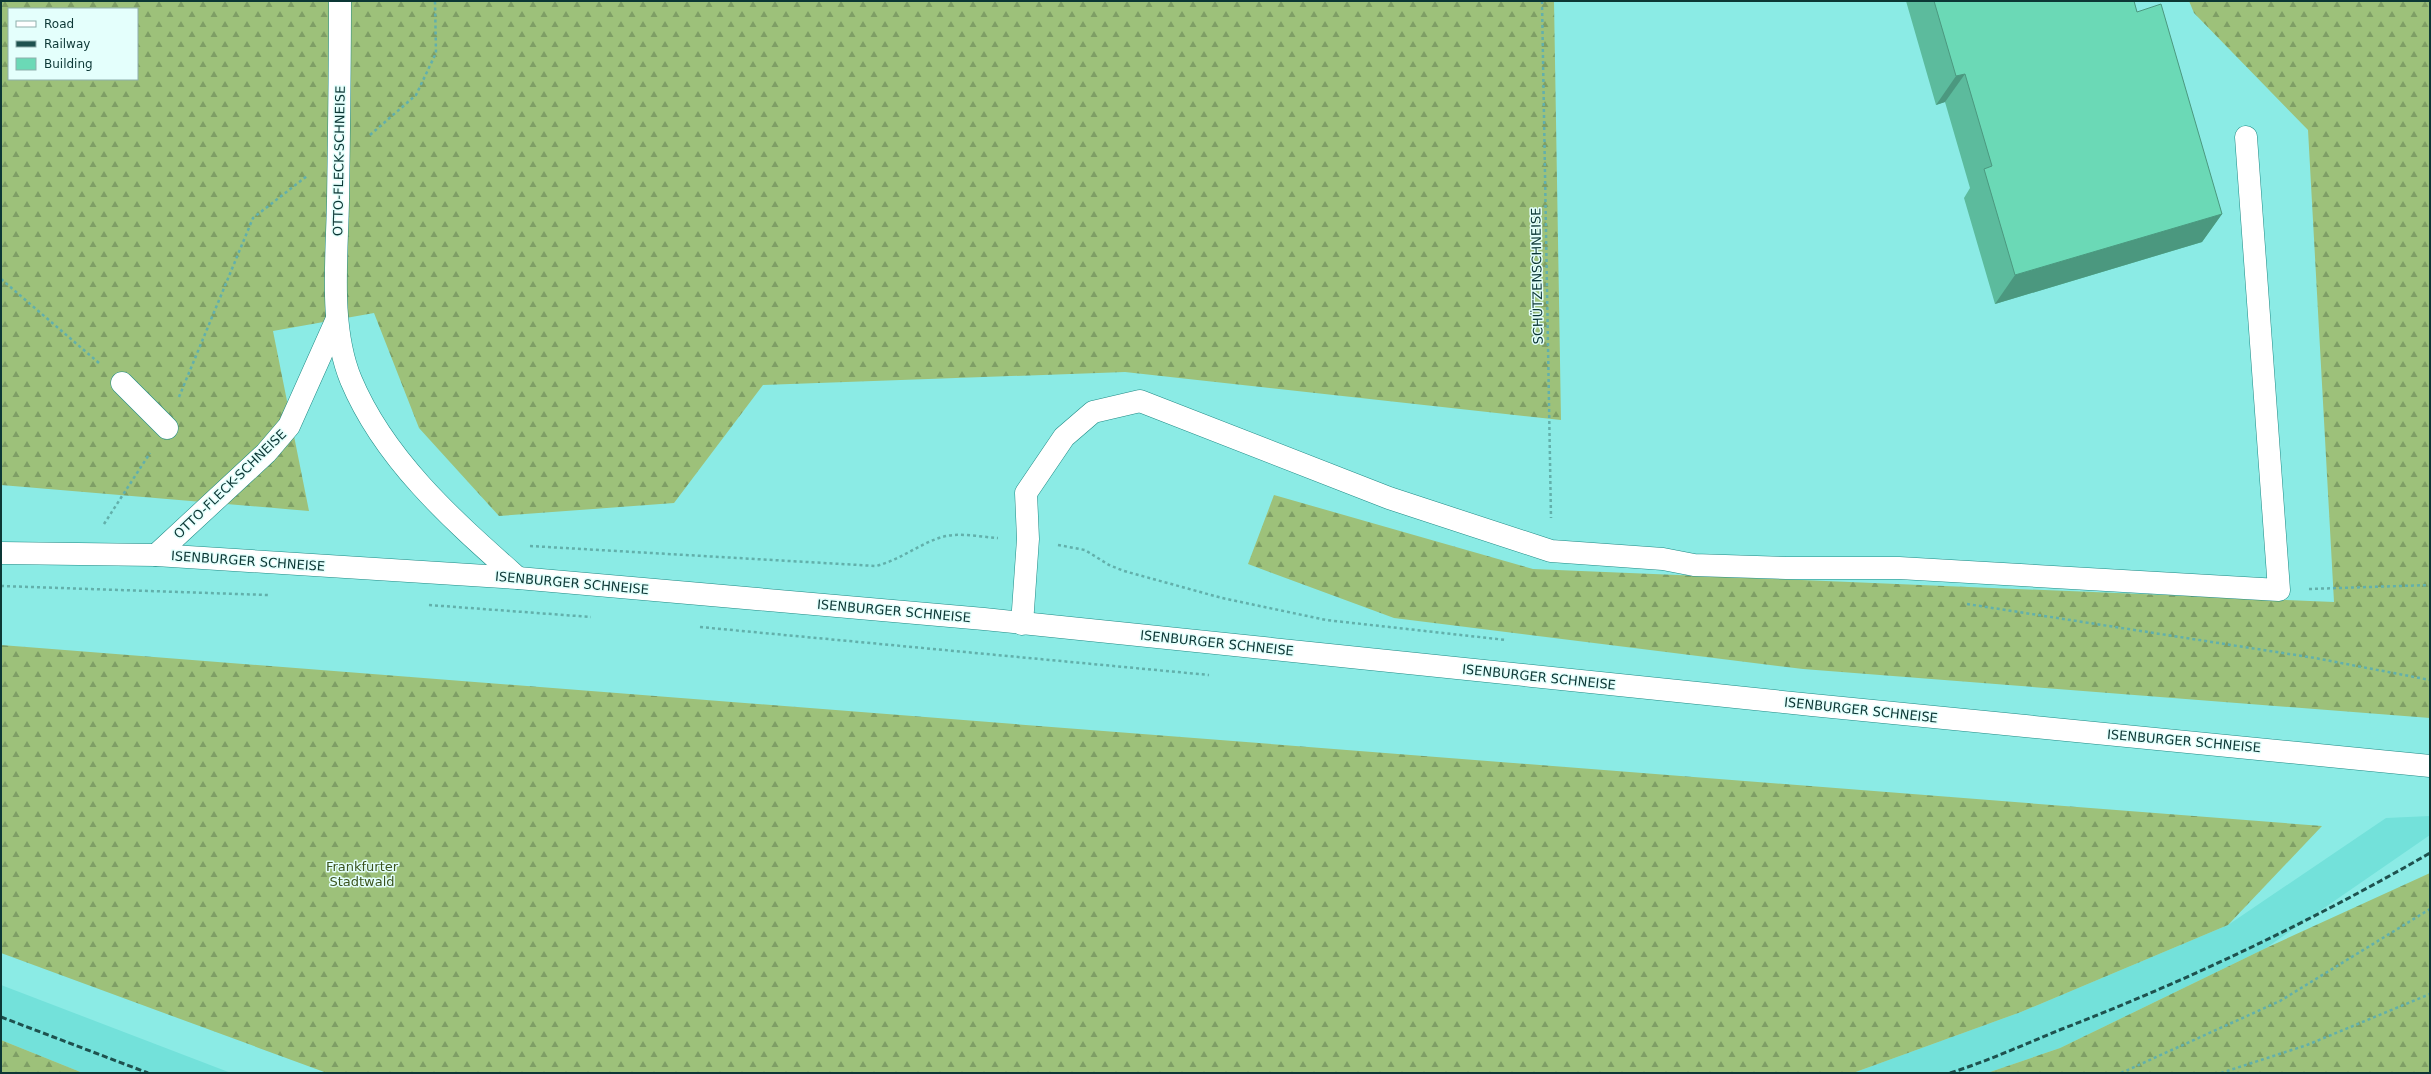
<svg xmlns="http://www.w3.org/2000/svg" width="2431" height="1074" font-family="'DejaVu Sans',sans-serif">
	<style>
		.built { fill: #73e1da }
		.forest { fill: url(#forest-firs); fill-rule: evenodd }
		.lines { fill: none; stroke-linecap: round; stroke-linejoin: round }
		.minor-casing { stroke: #1e8a85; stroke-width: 23 }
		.major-casing { stroke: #1e8a85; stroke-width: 23 }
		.path { stroke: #62b0ab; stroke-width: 2.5; stroke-dasharray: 3 3; stroke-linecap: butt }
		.minor { stroke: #fff; stroke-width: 22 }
		.major { stroke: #fff; stroke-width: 22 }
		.rail { stroke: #1e514e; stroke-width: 3; stroke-dasharray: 6 3; stroke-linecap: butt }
		.wall { fill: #5cbb9d }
		.shaded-wall { fill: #4b987f }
		.building { fill: #6bd9b6; stroke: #4b987f }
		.labels { text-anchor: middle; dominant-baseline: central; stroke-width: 3; stroke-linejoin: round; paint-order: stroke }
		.street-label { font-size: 13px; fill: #0c3735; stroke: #e4fffc }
		.park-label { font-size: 13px; fill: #3a531c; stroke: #e4fffc }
	</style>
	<defs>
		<pattern id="forest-firs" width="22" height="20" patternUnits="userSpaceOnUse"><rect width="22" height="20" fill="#9dc17a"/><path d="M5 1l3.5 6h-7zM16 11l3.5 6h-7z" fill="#7e9e65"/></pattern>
	</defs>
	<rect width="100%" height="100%" fill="#8bebe5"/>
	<g class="built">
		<polygon points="2430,816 2430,835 2266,948 2060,1048 1987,1073 1853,1073 2021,1012 2228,925 2386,818"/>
		<polygon points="1,985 231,1073 83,1073 1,1040"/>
	</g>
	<g class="forest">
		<path d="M1 1H1554L1561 420 1125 372 763 385 674 503 499 516 419 428 374 313 273 331 309 511 1 485ZM9 9H137V79H9Z"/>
		<polygon points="2189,1 2430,1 2430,718 1803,669 1394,618 1248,564 1274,495 1533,569 2334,602 2308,130 2194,13"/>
		<polygon points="1,645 2322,826 2228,925 2021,1012 1853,1073 327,1073 1,953"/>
		<polygon points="2430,873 2430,1073 1987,1073 2060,1048 2266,948"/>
		<polygon points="1,1040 83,1073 1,1073"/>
	</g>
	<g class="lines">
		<defs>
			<g id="minor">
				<path d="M340 1C340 68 339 134 338 201 337 258 329 327 351 380 385 461 454 521 518 578"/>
				<polyline points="122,383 167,428"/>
				<polyline points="156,555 266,453 289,426 336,321"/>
				<polyline points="1022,624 1028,539 1026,493 1064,437 1093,412 1140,401 1389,498 1551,551 1663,559 1694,565 1786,568 1899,568 2279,590 2246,137"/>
			</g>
			<polyline id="major" points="1,553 156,555 518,578 984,619 1812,705 2430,766"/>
		</defs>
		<use href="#minor" class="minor-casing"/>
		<use href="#major" class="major-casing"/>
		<g class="path">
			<polyline points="1542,1 1551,518"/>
			<polyline points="370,135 416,95 436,53 435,1"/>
			<polyline points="1,279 99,363"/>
			<polyline points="179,397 253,218 307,176"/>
			<polyline points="104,524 150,453"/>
			<polyline points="1058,545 1085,550 1109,565 1124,571 1222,598 1326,620 1506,640"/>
			<path d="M530 546 876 566C900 560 919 544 942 537 959 532 980 537 998 538"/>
			<polyline points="1,586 268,595"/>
			<polyline points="2309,589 2430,585"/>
			<polyline points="1967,604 2315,658 2430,680"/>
			<polyline points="429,605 591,617"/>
			<polyline points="700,627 1209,675"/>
			<polyline points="2121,1073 2280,1001 2430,909"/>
			<polyline points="2221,1073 2307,1045 2430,994"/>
		</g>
		<use href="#minor" class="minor"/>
		<use href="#major" class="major"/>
		<g class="rail">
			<polyline points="1,1017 148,1073"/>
			<path d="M1950 1073C1988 1061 2025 1044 2062 1029 2189 980 2312 921 2430 853"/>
		</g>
	</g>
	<polygon class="wall" points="1906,1 2134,1 2137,12 2222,214 2202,242 1995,304 1964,198 1970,188 1945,102 1936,105"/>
	<g class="shaded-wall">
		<polygon points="1965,74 1945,102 1936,105 1956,76"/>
		<polygon points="2222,214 2202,242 1995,304 2015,275"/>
	</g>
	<polygon class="building" points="1934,1 2134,1 2137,12 2161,4 2222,214 2015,275 1984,169 1992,166 1965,74 1956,76"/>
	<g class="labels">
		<g class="street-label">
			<text transform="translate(339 161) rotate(-89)">OTTO-FLECK-SCHNEISE</text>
			<text transform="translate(1537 276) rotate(-91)">SCHÜTZENSCHNEISE</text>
			<text transform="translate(230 484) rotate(-44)">OTTO-FLECK-SCHNEISE</text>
			<text transform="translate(248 561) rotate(4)">ISENBURGER SCHNEISE</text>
			<text transform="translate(572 583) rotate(5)">ISENBURGER SCHNEISE</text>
			<text transform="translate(894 611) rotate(5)">ISENBURGER SCHNEISE</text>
			<text transform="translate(1217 643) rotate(6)">ISENBURGER SCHNEISE</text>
			<text transform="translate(1539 677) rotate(6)">ISENBURGER SCHNEISE</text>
			<text transform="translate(1861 710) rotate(6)">ISENBURGER SCHNEISE</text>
			<text transform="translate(2184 741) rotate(5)">ISENBURGER SCHNEISE</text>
		</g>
		<g class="park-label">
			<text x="362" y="866">Frankfurter<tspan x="362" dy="15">Stadtwald</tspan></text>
		</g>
	</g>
	<rect width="2431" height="1074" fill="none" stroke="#0c3735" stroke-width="4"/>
	<rect x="8" y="8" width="130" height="72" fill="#e4fffc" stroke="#8eafac"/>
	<rect x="16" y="21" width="20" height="6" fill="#ffffff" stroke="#8eafac"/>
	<text x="44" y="28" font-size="12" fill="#0c3735">Road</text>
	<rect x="16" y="41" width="20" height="6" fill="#1e514e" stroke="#8eafac"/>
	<text x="44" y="48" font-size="12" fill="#0c3735">Railway</text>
	<rect x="16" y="58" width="20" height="12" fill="#6bd9b6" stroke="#8eafac"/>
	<text x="44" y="68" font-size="12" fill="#0c3735">Building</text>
</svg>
